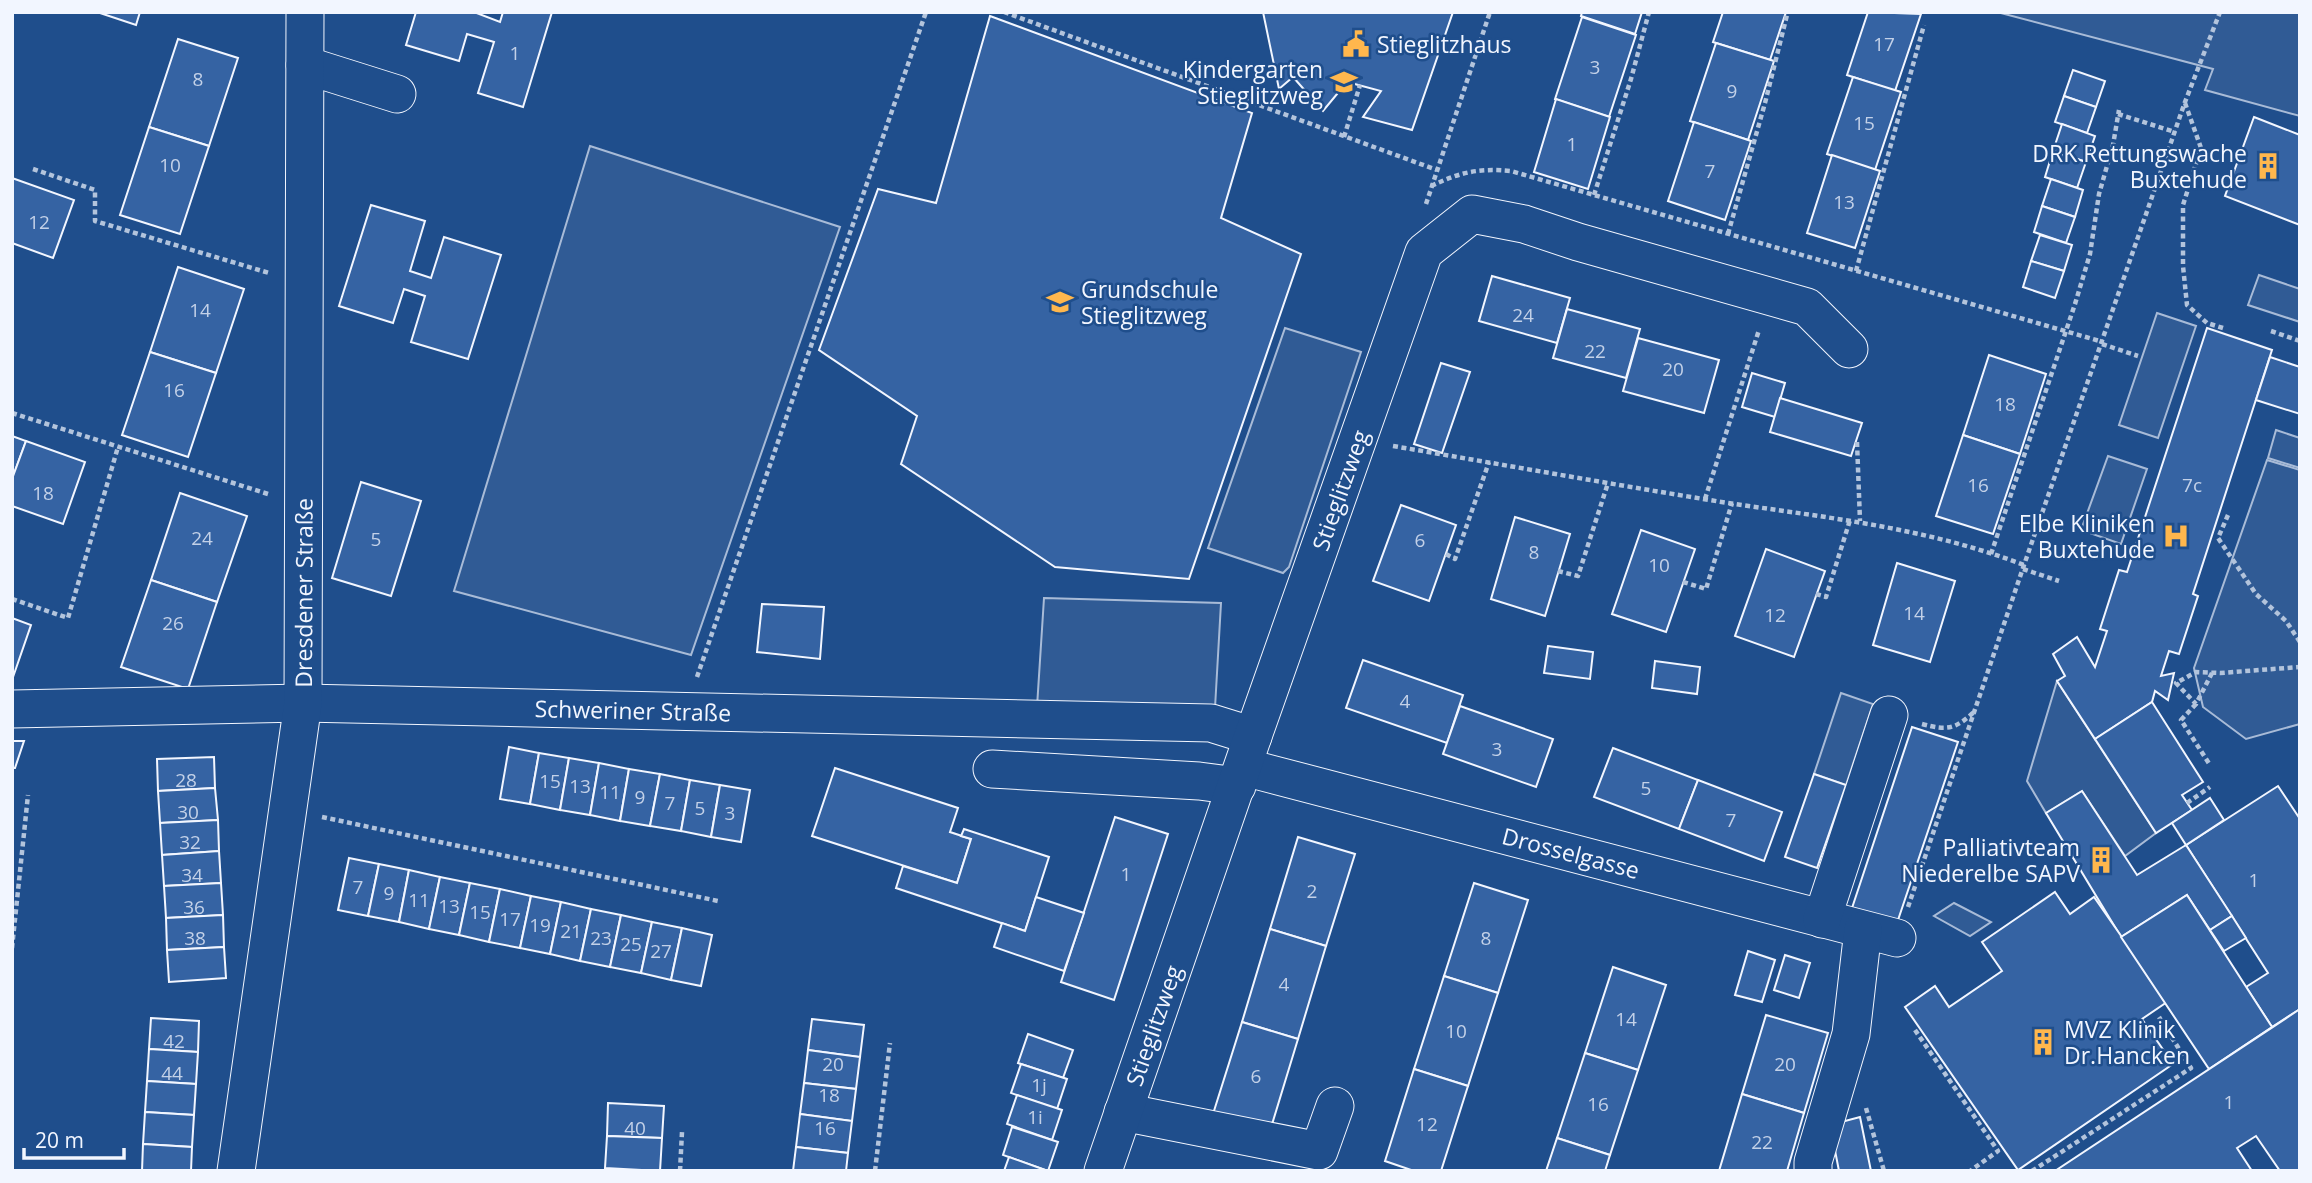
<svg xmlns="http://www.w3.org/2000/svg" width="2312" height="1183" font-family="'Open Sans',sans-serif">
	<style>
		.built { fill: #305b95; stroke: #a8bbd7; stroke-width: 2 }
		.building { fill: #3563a3; stroke: #f2f6ff; stroke-width: 2 }
		.lines { fill: none; stroke-linecap: round; stroke-linejoin: round }
		.minor-casing { stroke: #f2f6ff; stroke-width: 39 }
		.path { stroke: #b3c4dc; stroke-width: 4.5; stroke-dasharray: 5 3.5; stroke-linecap: butt }
		.minor { stroke: #1f4e8c; stroke-width: 37 }
		.labels { text-anchor: middle; dominant-baseline: central; stroke-width: 5; stroke-linejoin: round; paint-order: stroke }
		.number-label { font-size: 19px; fill: #c3d1e8 }
		.poi-label { font-size: 23px; fill: #f2f6ff; stroke: #1f4e8c; text-anchor: end }
		.street-label { font-size: 23px; fill: #f2f6ff; stroke: #1f4e8c }
	</style>
	<rect width="100%" height="100%" fill="#1f4e8c"/>
	<g class="built">
		<polygon points="1997,12 2300,12 2300,116 2205,90 2213,69"/>
		<polygon points="590,146 840,227 691,655 454,591"/>
		<polygon points="2259,275 2300,289 2300,322 2248,305"/>
		<polygon points="2157,313 2196,326 2158,438 2119,425"/>
		<polygon points="1285,328 1361,352 1289,567 1283,573 1208,548"/>
		<polygon points="2276,430 2300,438 2300,468 2268,458"/>
		<polygon points="2108,456 2147,469 2121,544 2081,530"/>
		<polygon points="2267,460 2300,470 2300,724 2246,739 2203,707 2194,668"/>
		<polygon points="1044,598 1221,603 1215,708 1037,707"/>
		<polygon points="2057,681 2156,833 2125,856 2082,791 2046,813 2027,781"/>
		<polygon points="1841,693 1873,704 1846,785 1814,774"/>
		<polygon points="1954,903 1991,922 1970,936 1934,916"/>
	</g>
	<g class="building">
		<polygon points="97,12 140,12 136,25"/>
		<polygon points="416,12 474,12 500,22 503,12 552,12 523,107 478,93 494,42 467,34 459,61 406,45"/>
		<polygon points="1263,12 1453,12 1412,130 1363,117 1381,91 1347,82 1323,111 1293,77 1279,89"/>
		<polygon points="1582,12 1642,12 1635,34 1581,16"/>
		<polygon points="1723,12 1786,12 1770,60 1713,42"/>
		<polygon points="1868,12 1921,14 1895,91 1847,75"/>
		<polygon points="990,16 1252,113 1221,218 1301,254 1189,579 1055,567 901,464 917,416 819,350 878,189 936,203"/>
		<polygon points="1582,17 1636,35 1609,117 1555,99"/>
		<polygon points="178,39 238,58 209,146 149,127"/>
		<polygon points="1716,43 1774,61 1748,140 1690,121"/>
		<polygon points="2073,70 2105,81 2096,107 2064,96"/>
		<polygon points="1853,77 1901,92 1875,170 1827,154"/>
		<polygon points="2064,96 2096,107 2087,133 2055,122"/>
		<polygon points="1556,99 1610,117 1588,189 1534,172"/>
		<polygon points="2254,117 2300,135 2300,225 2225,196"/>
		<polygon points="1694,122 1751,141 1725,220 1668,201"/>
		<polygon points="2062,124 2095,136 2086,162 2053,151"/>
		<polygon points="149,127 209,146 180,234 120,215"/>
		<polygon points="2053,151 2086,162 2077,188 2045,177"/>
		<polygon points="1832,155 1880,171 1855,248 1807,233"/>
		<polygon points="12,178 74,200 53,258 12,243"/>
		<polygon points="2051,179 2083,190 2075,217 2042,206"/>
		<polygon points="371,205 425,221 410,271 431,278 444,237 501,255 468,359 411,342 425,296 404,289 393,323 339,306"/>
		<polygon points="2042,206 2075,217 2066,243 2034,232"/>
		<polygon points="2040,235 2072,245 2064,271 2031,261"/>
		<polygon points="2031,261 2064,271 2055,298 2023,287"/>
		<polygon points="178,267 244,289 216,373 150,352"/>
		<polygon points="1492,276 1570,298 1557,343 1479,321"/>
		<polygon points="1567,309 1640,329 1626,378 1553,358"/>
		<polygon points="2207,328 2272,350 2193,594 2198,596 2179,654 2169,651 2161,676 2174,673 2168,700 2155,691 2152,702 2095,739 2057,681 2065,676 2053,654 2077,637 2095,667 2107,631 2100,629 2119,570 2127,572"/>
		<polygon points="1638,338 1719,360 1704,413 1623,391"/>
		<polygon points="150,352 216,373 188,457 122,435"/>
		<polygon points="1989,355 2046,374 2020,454 1963,435"/>
		<polygon points="2270,357 2300,367 2300,414 2256,400"/>
		<polygon points="1441,363 1470,372 1442,453 1414,444"/>
		<polygon points="1752,373 1785,383 1775,417 1742,407"/>
		<polygon points="1780,398 1862,423 1851,456 1770,432"/>
		<polygon points="1963,435 2020,454 1993,534 1936,516"/>
		<polygon points="12,436 26,441 12,479"/>
		<polygon points="26,441 85,462 63,524 12,506 12,479"/>
		<polygon points="361,482 421,501 391,596 332,578"/>
		<polygon points="180,493 247,516 217,602 151,580"/>
		<polygon points="1401,505 1456,525 1429,601 1373,581"/>
		<polygon points="1515,517 1570,534 1545,616 1491,599"/>
		<polygon points="1641,530 1695,549 1666,632 1612,614"/>
		<polygon points="1766,549 1825,571 1794,657 1735,636"/>
		<polygon points="1897,563 1955,581 1930,662 1873,645"/>
		<polygon points="151,580 217,602 188,689 121,667"/>
		<polygon points="762,604 824,607 820,659 757,652"/>
		<polygon points="12,618 31,625 12,680"/>
		<polygon points="1548,646 1593,652 1590,679 1544,673"/>
		<polygon points="1363,660 1463,695 1447,743 1346,708"/>
		<polygon points="1655,661 1700,667 1697,694 1652,688"/>
		<polygon points="2152,702 2203,782 2182,795 2192,810 2156,833 2095,739"/>
		<polygon points="1460,706 1553,739 1536,787 1443,754"/>
		<polygon points="1912,727 1958,742 1897,923 1852,908"/>
		<polygon points="12,741 24,741 15,768 12,768"/>
		<polygon points="509,747 539,753 530,804 500,799"/>
		<polygon points="1613,748 1698,780 1679,829 1594,797"/>
		<polygon points="539,753 569,758 560,810 530,804"/>
		<polygon points="214,757 215,788 158,791 157,759"/>
		<polygon points="569,758 599,763 590,815 560,810"/>
		<polygon points="599,763 629,769 620,821 590,815"/>
		<polygon points="835,768 958,808 950,832 971,839 957,883 812,836"/>
		<polygon points="629,769 660,774 650,826 620,821"/>
		<polygon points="660,774 690,780 681,831 650,826"/>
		<polygon points="1814,774 1846,785 1817,868 1785,857"/>
		<polygon points="690,780 720,785 711,837 681,831"/>
		<polygon points="1698,780 1782,812 1764,861 1679,829"/>
		<polygon points="720,785 750,790 741,842 711,837"/>
		<polygon points="2278,786 2300,819 2300,1009 2272,1027 2246,987 2268,973 2186,845"/>
		<polygon points="215,788 218,820 160,823 158,791"/>
		<polygon points="2082,791 2137,875 2186,845 2232,916 2210,930 2187,895 2121,937 2046,813"/>
		<polygon points="2210,798 2224,820 2186,845 2172,823"/>
		<polygon points="1115,817 1168,834 1114,1000 1061,982"/>
		<polygon points="218,820 219,851 162,855 160,823"/>
		<polygon points="964,829 1049,857 1025,931 896,888 903,866 957,883 971,839 961,836"/>
		<polygon points="1298,837 1355,854 1326,946 1270,929"/>
		<polygon points="219,851 221,883 164,886 162,855"/>
		<polygon points="349,858 379,864 368,916 338,910"/>
		<polygon points="379,864 409,870 399,922 368,916"/>
		<polygon points="409,870 440,877 429,929 399,922"/>
		<polygon points="440,877 470,883 459,935 429,929"/>
		<polygon points="221,883 223,915 166,918 164,886"/>
		<polygon points="470,883 500,889 489,942 459,935"/>
		<polygon points="1474,883 1528,900 1498,993 1444,976"/>
		<polygon points="500,889 531,896 520,948 489,942"/>
		<polygon points="2055,892 2070,914 2094,897 2167,1002 2142,1019 2173,1064 2018,1170 1905,1007 1935,986 1949,1007 2002,971 1982,942"/>
		<polygon points="2187,895 2272,1027 2209,1069 2121,937"/>
		<polygon points="531,896 561,902 550,954 520,948"/>
		<polygon points="1036,897 1084,913 1064,971 994,947 1002,923 1025,931"/>
		<polygon points="561,902 591,909 580,961 550,954"/>
		<polygon points="591,909 621,915 610,967 580,961"/>
		<polygon points="223,915 224,947 167,950 166,918"/>
		<polygon points="621,915 652,922 641,973 610,967"/>
		<polygon points="2232,916 2246,938 2224,951 2210,930"/>
		<polygon points="652,922 682,928 671,980 641,973"/>
		<polygon points="682,928 712,935 701,986 671,980"/>
		<polygon points="1270,929 1326,946 1298,1039 1242,1022"/>
		<polygon points="224,947 226,978 169,982 167,950"/>
		<polygon points="1748,951 1775,960 1762,1002 1735,995"/>
		<polygon points="1785,955 1810,963 1799,998 1774,990"/>
		<polygon points="1613,967 1666,985 1638,1070 1585,1053"/>
		<polygon points="1444,976 1498,993 1468,1086 1414,1069"/>
		<polygon points="2300,1009 2300,1171 2280,1171 2256,1136 2237,1148 2252,1171 2055,1171"/>
		<polygon points="1766,1015 1828,1033 1804,1113 1742,1094"/>
		<polygon points="151,1018 199,1021 198,1052 149,1049"/>
		<polygon points="812,1019 864,1025 860,1057 808,1050"/>
		<polygon points="1242,1022 1298,1039 1270,1131 1213,1114"/>
		<polygon points="1028,1034 1073,1050 1063,1078 1018,1063"/>
		<polygon points="149,1049 198,1052 196,1084 147,1081"/>
		<polygon points="808,1050 860,1057 856,1089 804,1083"/>
		<polygon points="1585,1053 1638,1070 1610,1155 1557,1138"/>
		<polygon points="1021,1064 1067,1079 1057,1109 1011,1093"/>
		<polygon points="1414,1069 1468,1086 1441,1171 1414,1171 1385,1161"/>
		<polygon points="147,1081 196,1084 194,1115 145,1112"/>
		<polygon points="804,1083 856,1089 852,1121 800,1114"/>
		<polygon points="1742,1094 1804,1113 1787,1171 1719,1171"/>
		<polygon points="1017,1095 1062,1110 1052,1140 1007,1124"/>
		<polygon points="608,1103 664,1106 662,1138 607,1136"/>
		<polygon points="145,1112 194,1115 192,1147 143,1144"/>
		<polygon points="800,1114 852,1121 848,1153 796,1147"/>
		<polygon points="1860,1117 1871,1171 1839,1171 1830,1125"/>
		<polygon points="1012,1127 1058,1142 1048,1171 1003,1155"/>
		<polygon points="607,1136 662,1138 660,1171 605,1168"/>
		<polygon points="1557,1138 1610,1155 1605,1171 1546,1171"/>
		<polygon points="143,1144 192,1147 191,1171 142,1171"/>
		<polygon points="796,1147 848,1153 846,1171 793,1171"/>
		<polygon points="1009,1157 1048,1171 1004,1171"/>
	</g>
	<g class="lines">
		<defs>
			<g id="minor">
				<polyline points="305,65 397,94"/>
				<path id="s1" d="M12 709 303 703 1211 723 1253 736"/>
				<path id="s2" d="M1244 767 1897 938"/>
				<polyline points="992,769 1199,781 1237,786"/>
				<polyline points="1822,919 1889,715"/>
				<polyline points="1123,1112 1319,1151 1335,1106"/>
				<path id="s3" d="M236 1171 303 703 305 12"/>
				<path id="s4" d="M1103 1171 1253 736 1424 252 1472 214 1524 224 1578 242 1807 307 1849 349"/>
				<polyline points="1813,1171 1813,1162 1851,1034 1863,930"/>
			</g>
		</defs>
		<use href="#minor" class="minor-casing"/>
		<g class="path">
			<polyline points="1004,12 1437,170"/>
			<polyline points="2185,103 2201,148 2183,205 2183,266 2187,305 2207,323 2223,328"/>
			<polyline points="2118,114 2175,132"/>
			<polyline points="1344,137 1360,85"/>
			<polyline points="33,169 95,190 95,221 269,273"/>
			<path d="M1431 186C1461 172 1478 168 1511 171L2103 342"/>
			<polyline points="1594,195 1631,79 1649,12"/>
			<polyline points="1426,204 1490,12"/>
			<polyline points="1728,234 1765,103 1787,15"/>
			<polyline points="1856,271 1924,25"/>
			<polyline points="2271,331 2300,341"/>
			<polyline points="2102,344 2138,356"/>
			<polyline points="12,413 268,494"/>
			<polyline points="1857,442 1860,521"/>
			<path d="M1393 446C1505 465 1616 485 1728 503 1830 518 1927 528 2024 565"/>
			<polyline points="1705,499 1759,330"/>
			<polyline points="2228,515 2218,538 2256,594 2286,621 2300,642"/>
			<polyline points="1446,554 1455,559 1489,462"/>
			<polyline points="1991,554 2075,304 2090,254 2099,194 2113,145 2119,110"/>
			<polyline points="2023,569 2059,581"/>
			<polyline points="1558,571 1578,576 1608,483"/>
			<polyline points="1683,582 1706,589 1732,503"/>
			<polyline points="1816,594 1826,597 1850,520"/>
			<polyline points="12,599 68,618 118,447"/>
			<polyline points="2212,673 2196,704 2176,683 2196,672 2220,673 2300,667"/>
			<polyline points="697,677 926,12"/>
			<polyline points="2196,704 2181,720 2210,765"/>
			<path d="M1922 724C1948 731 1955 729 1974 712"/>
			<polyline points="2187,803 2210,787"/>
			<polyline points="322,817 718,901"/>
			<polyline points="1908,907 2024,565 2185,102 2220,12"/>
			<polyline points="12,948 28,795"/>
			<polyline points="1915,1030 1998,1151 1970,1171"/>
			<polyline points="1866,1108 1884,1171"/>
			<polyline points="680,1171 682,1132"/>
			<polyline points="875,1171 890,1043"/>
			<polyline points="2032,1171 2191,1068 2159,1017"/>
		</g>
		<use href="#minor" class="minor"/>
	</g>
	<defs>
		<symbol id="civic-bare" viewBox="-9 -9 18 18"><path d="M-.6-6.5H3V-4.5H.6V-3L4-1V1h2V6H-6V1h2V-1L-.6-3ZM-1.2 2.5V6h2.4V2.5Z" fill="#ffb74d" stroke="#1f4e8c" stroke-width="2.5" paint-order="stroke"/></symbol>
		<symbol id="school-bare" viewBox="-9 -9 18 18"><path d="M0-5L7-2L0 1L-7-2ZM-4 1L0 2.5L4 1V4Q0 6-4 4Z" fill="#ffb74d" stroke="#1f4e8c" stroke-width="2.5" paint-order="stroke"/></symbol>
		<symbol id="building-bare" viewBox="-9 -9 18 18"><path d="M-4-6H4V6H1V3H-1V6H-4ZM-2.5-4.3h1.7v1.8h-1.7ZM.8-4.3h1.7v1.8H.8ZM-2.5-1h1.7V.8h-1.7ZM.8-1h1.7V.8H.8Z" fill="#ffb74d" stroke="#1f4e8c" stroke-width="2.5" paint-order="stroke"/></symbol>
		<symbol id="hospital-bare" viewBox="-9 -9 18 18"><path d="M-5-5h3v3.5h4V-5h3V5h-3V1.5h-4V5h-3Z" fill="#ffb74d" stroke="#1f4e8c" stroke-width="2.5" paint-order="stroke"/></symbol>
	</defs>
	<g fill-rule="evenodd">
		<use href="#civic-bare" x="1337" y="25" width="38" height="38"/>
		<use href="#school-bare" x="1325" y="63" width="38" height="38"/>
		<use href="#building-bare" x="2249" y="147" width="38" height="38"/>
		<use href="#school-bare" x="1041" y="283" width="38" height="38"/>
		<use href="#hospital-bare" x="2157" y="517" width="38" height="38"/>
		<use href="#building-bare" x="2082" y="841" width="38" height="38"/>
		<use href="#building-bare" x="2024" y="1023" width="38" height="38"/>
	</g>
	<g class="labels">
		<g class="number-label">
			<text x="1884" y="44">17</text>
			<text x="515" y="53">1</text>
			<text x="1595" y="67">3</text>
			<text x="198" y="79">8</text>
			<text x="1732" y="91">9</text>
			<text x="1864" y="123">15</text>
			<text x="1572" y="144">1</text>
			<text x="170" y="165">10</text>
			<text x="1710" y="171">7</text>
			<text x="1844" y="202">13</text>
			<text x="39" y="222">12</text>
			<text x="200" y="310">14</text>
			<text x="1523" y="315">24</text>
			<text x="1595" y="351">22</text>
			<text x="1673" y="369">20</text>
			<text x="174" y="390">16</text>
			<text x="2005" y="404">18</text>
			<text x="1978" y="485">16</text>
			<text x="2192" y="485">7c</text>
			<text x="43" y="493">18</text>
			<text x="202" y="538">24</text>
			<text x="376" y="539">5</text>
			<text x="1420" y="540">6</text>
			<text x="1534" y="552">8</text>
			<text x="1659" y="565">10</text>
			<text x="1914" y="613">14</text>
			<text x="1775" y="615">12</text>
			<text x="173" y="623">26</text>
			<text x="1405" y="701">4</text>
			<text x="1497" y="749">3</text>
			<text x="186" y="780">28</text>
			<text x="550" y="781">15</text>
			<text x="580" y="786">13</text>
			<text x="1646" y="788">5</text>
			<text x="610" y="792">11</text>
			<text x="640" y="797">9</text>
			<text x="670" y="803">7</text>
			<text x="700" y="808">5</text>
			<text x="188" y="812">30</text>
			<text x="730" y="813">3</text>
			<text x="1731" y="820">7</text>
			<text x="190" y="842">32</text>
			<text x="1126" y="874">1</text>
			<text x="192" y="875">34</text>
			<text x="2254" y="880">1</text>
			<text x="358" y="887">7</text>
			<text x="1312" y="891">2</text>
			<text x="389" y="893">9</text>
			<text x="419" y="900">11</text>
			<text x="449" y="906">13</text>
			<text x="194" y="907">36</text>
			<text x="480" y="912">15</text>
			<text x="510" y="919">17</text>
			<text x="540" y="925">19</text>
			<text x="571" y="931">21</text>
			<text x="195" y="938">38</text>
			<text x="601" y="938">23</text>
			<text x="1486" y="938">8</text>
			<text x="631" y="944">25</text>
			<text x="661" y="951">27</text>
			<text x="1284" y="984">4</text>
			<text x="1626" y="1019">14</text>
			<text x="1456" y="1031">10</text>
			<text x="174" y="1041">42</text>
			<text x="833" y="1064">20</text>
			<text x="1785" y="1064">20</text>
			<text x="172" y="1073">44</text>
			<text x="1256" y="1076">6</text>
			<text x="1039" y="1085">1j</text>
			<text x="829" y="1095">18</text>
			<text x="2229" y="1102">1</text>
			<text x="1598" y="1104">16</text>
			<text x="1035" y="1117">1i</text>
			<text x="1427" y="1124">12</text>
			<text x="635" y="1128">40</text>
			<text x="825" y="1128">16</text>
			<text x="1762" y="1142">22</text>
		</g>
		<g class="poi-label">
			<text x="1377" y="44" text-anchor="start">Stieglitzhaus</text>
			<text x="1323" y="69">Kindergarten<tspan x="1323" dy="26">Stieglitzweg</tspan></text>
			<text x="2247" y="153">DRK Rettungswache<tspan x="2247" dy="26">Buxtehude</tspan></text>
			<text x="1081" y="289" text-anchor="start">Grundschule<tspan x="1081" dy="26">Stieglitzweg</tspan></text>
			<text x="2155" y="523">Elbe Kliniken<tspan x="2155" dy="26">Buxtehude</tspan></text>
			<text x="2080" y="847">Palliativteam<tspan x="2080" dy="26">Niederelbe SAPV</tspan></text>
			<text x="2064" y="1029" text-anchor="start">MVZ Klinik<tspan x="2064" dy="26">Dr.Hancken</tspan></text>
		</g>
		<g class="street-label">
			<text stroke="none"><textPath href="#s4" startOffset="721">Stieglitzweg</textPath></text>
			<text stroke="none"><textPath href="#s3" startOffset="583">Dresdener Straße</textPath></text>
			<text stroke="none"><textPath href="#s1" startOffset="621">Schweriner Straße</textPath></text>
			<text stroke="none"><textPath href="#s2" startOffset="338">Drosselgasse</textPath></text>
			<text stroke="none"><textPath href="#s4" startOffset="154">Stieglitzweg</textPath></text>
		</g>
	</g>
	<rect width="2312" height="1183" fill="none" stroke="#f2f6ff" stroke-width="28"/>
	<path d="M24 1148v10h100v-10" fill="none" stroke="#f2f6ff" stroke-width="3.5"/>
	<text x="35" y="1148" font-size="21" fill="#f2f6ff" stroke="#1f4e8c" stroke-width="5" paint-order="stroke">20 m</text>
</svg>
